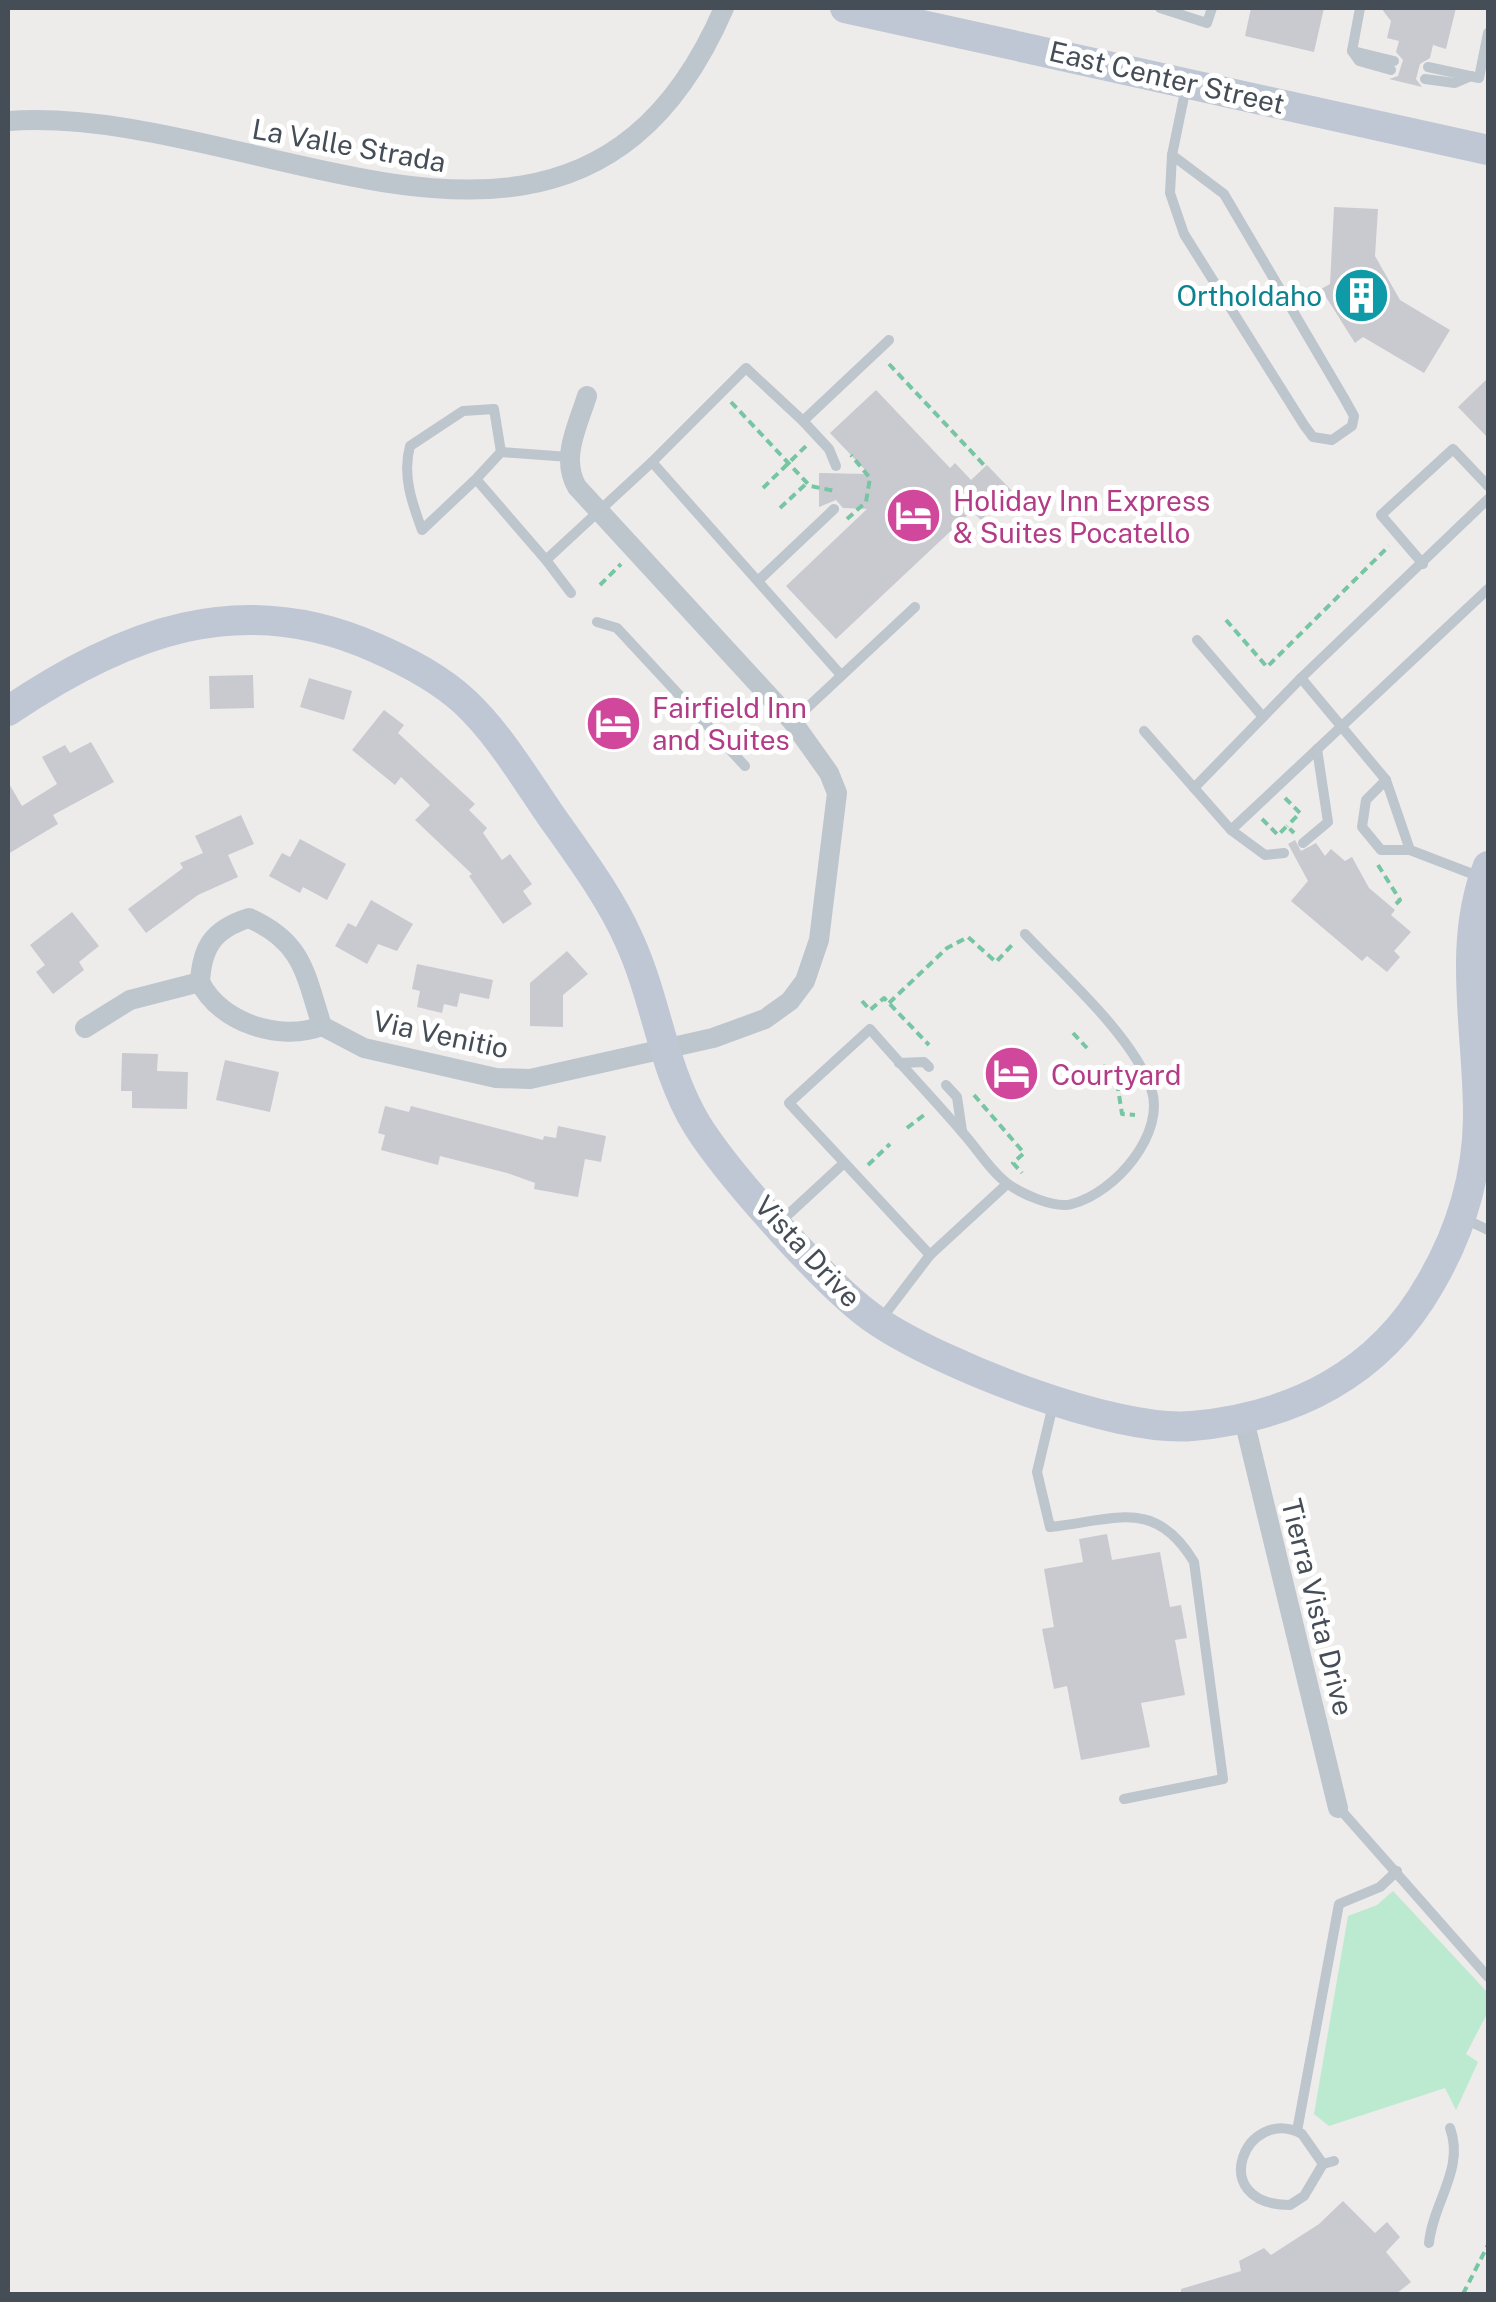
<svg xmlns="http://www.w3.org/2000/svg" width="1496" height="2302" font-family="'Public Sans',sans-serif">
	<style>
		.green { fill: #bbead0 }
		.building { fill: #c8cad0 }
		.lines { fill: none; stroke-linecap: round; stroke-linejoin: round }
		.path { stroke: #76c5a3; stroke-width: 4; stroke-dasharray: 8 5; stroke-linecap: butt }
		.lane { stroke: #bdc5cd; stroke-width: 10 }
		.street { stroke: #bdc5cd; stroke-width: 20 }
		.secondary { stroke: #bec7d3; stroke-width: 30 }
		.labels { text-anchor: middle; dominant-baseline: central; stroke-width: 10; stroke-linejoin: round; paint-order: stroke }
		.street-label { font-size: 28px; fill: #454d57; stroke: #fff }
		.culture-label { font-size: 28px; fill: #0d838f; stroke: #fff; text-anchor: end }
		.hotel-label { font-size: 28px; fill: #b23c85; stroke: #fff; text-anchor: start }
	</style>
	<rect width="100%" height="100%" fill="#eeebeb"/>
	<polygon class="green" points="1393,1891 1488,1993 1488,2012 1466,2054 1478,2062 1456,2110 1445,2088 1329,2126 1314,2114 1348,1916 1377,1905"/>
	<g class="building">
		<polygon points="1251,8 1324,8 1314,52 1245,36"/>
		<polygon points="1381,8 1456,8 1446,49 1433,45 1430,58 1420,64 1416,79 1422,87 1389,79 1398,76 1403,60 1396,52 1399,41 1387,38 1391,21"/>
		<polygon points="1334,207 1378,209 1375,256 1400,300 1450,330 1424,373 1363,337 1355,343 1321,289 1330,284"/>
		<polygon points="1488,378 1488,438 1458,407"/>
		<polygon points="876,390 950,468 955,463 971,480 987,465 1012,491 981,520 972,511 836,639 786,586 867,509 843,508 836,500 819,507 819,473 869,474 830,433"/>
		<polygon points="253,675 254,708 210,709 209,676"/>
		<polygon points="309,678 352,691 344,720 300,707"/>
		<polygon points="384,710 404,725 398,733 475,804 469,810 487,828 483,833 502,860 510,854 532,884 523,891 532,904 503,924 469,876 472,874 415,820 430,805 401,777 395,785 352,750"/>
		<polygon points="91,742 114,782 53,815 58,824 8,854 8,782 22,806 57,784 42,757 65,745 70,753"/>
		<polygon points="241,815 254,844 228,855 238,877 198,895 146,933 128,909 183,868 180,863 203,853 195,836"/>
		<polygon points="300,839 346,864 327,900 303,887 300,893 269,876 282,853 290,857"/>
		<polygon points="1295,840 1301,851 1316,843 1325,856 1331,849 1345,861 1352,857 1369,888 1395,910 1391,915 1411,932 1394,951 1400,957 1387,972 1367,956 1362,961 1291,901 1308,881 1288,844"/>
		<polygon points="371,900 413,924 397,951 378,944 367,964 335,946 348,923 356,927"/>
		<polygon points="72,912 99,946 79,962 84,970 53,994 36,972 45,965 30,945"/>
		<polygon points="567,951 588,974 563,995 563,1027 530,1026 530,983"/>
		<polygon points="417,964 493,980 489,999 460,993 457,1007 444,1004 442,1013 417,1007 420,991 412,989"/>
		<polygon points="122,1053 158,1054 157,1071 188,1072 187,1109 132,1108 132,1091 121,1091"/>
		<polygon points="225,1060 279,1072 270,1112 216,1100"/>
		<polygon points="385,1106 409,1112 411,1106 543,1140 544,1136 556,1138 558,1126 606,1136 601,1162 585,1159 578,1197 534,1189 535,1183 507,1173 440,1156 438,1165 381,1150 385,1135 378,1133"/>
		<polygon points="1107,1534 1112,1560 1160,1552 1170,1607 1181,1605 1187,1638 1175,1640 1185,1695 1141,1703 1150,1747 1081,1760 1067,1686 1054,1689 1042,1629 1054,1627 1044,1569 1083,1562 1079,1539"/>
		<polygon points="1343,2201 1375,2233 1387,2222 1400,2237 1386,2252 1411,2282 1396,2294 1181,2294 1181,2289 1241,2271 1239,2261 1264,2248 1271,2255 1319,2224"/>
	</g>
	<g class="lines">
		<g class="path">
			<polyline points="889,364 984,465"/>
			<polyline points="731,402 810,486 835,491"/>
			<polyline points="763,488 806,446"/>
			<polyline points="780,508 807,483"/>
			<polyline points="847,519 866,502 870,478 851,455"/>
			<polyline points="600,585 621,564"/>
			<polyline points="1226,620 1267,667 1389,546"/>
			<polyline points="1285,798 1300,813 1287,826"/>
			<polyline points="1262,819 1278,835 1287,826 1294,833"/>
			<polyline points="1378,865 1400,900 1395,905"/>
			<polyline points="862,1001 870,1010 884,998 929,1045"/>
			<polyline points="889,1003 947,948 968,937 996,962 1013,944"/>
			<polyline points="1073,1033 1087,1048"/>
			<polyline points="1103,1066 1127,1075 1117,1082 1122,1114 1135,1115"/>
			<polyline points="974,1095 1024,1153 1013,1163 1022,1173"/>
			<polyline points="907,1128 924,1115"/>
			<polyline points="868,1165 890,1144"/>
			<polyline points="1463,2294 1488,2245"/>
		</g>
		<g class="lane">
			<polyline points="1160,8 1207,23 1212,8"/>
			<polyline points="1352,51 1359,61 1391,70"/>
			<polyline points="1352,51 1360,8"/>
			<polyline points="1353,51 1394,61"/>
			<polyline points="1428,67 1479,78 1488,33"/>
			<polyline points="1425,79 1455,83 1471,76"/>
			<polygon points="1172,155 1224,194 1344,398 1354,416 1352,426 1332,440 1313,437 1304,425 1184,234 1170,193"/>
			<polyline points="1172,155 1186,87"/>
			<polyline points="803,421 829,449 836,466"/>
			<polyline points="501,452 569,457"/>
			<polyline points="652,462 746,368 803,421 889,340"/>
			<path d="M476 479 501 452 494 409 463 411 410 446C402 475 412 503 422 530L476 479 546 560 652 462 841 675"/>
			<polyline points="546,560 571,593"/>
			<polyline points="1423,564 1381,515 1453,449 1488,486"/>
			<polyline points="760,579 834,509"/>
			<polyline points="597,622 617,628 745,766"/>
			<polyline points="1197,640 1263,717"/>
			<polyline points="793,721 915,607"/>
			<polyline points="1144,731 1231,830 1488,589"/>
			<polyline points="1386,780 1366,800 1362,827 1381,850 1410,850"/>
			<polyline points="1194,788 1301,678"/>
			<polyline points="1231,830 1265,855 1284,853"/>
			<polyline points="1303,843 1328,822 1317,749"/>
			<polyline points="1483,878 1410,850 1386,780 1301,678 1488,499"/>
			<polyline points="899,1063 924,1062 929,1067"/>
			<polyline points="946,1085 957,1097 962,1131"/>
			<path d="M1007 1184 930 1255 789 1103 870 1029C900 1064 932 1097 962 1132 977 1148 990 1171 1008 1184 1022 1194 1055 1209 1072 1204 1115 1193 1167 1133 1151 1088 1131 1034 1064 976 1025 934"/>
			<polyline points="1463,1218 1488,1230"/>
			<polyline points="779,1223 844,1163"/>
			<polyline points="882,1318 930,1255"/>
			<path d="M1053 1405 1037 1472 1050 1527C1115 1520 1155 1497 1194 1562L1223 1779 1124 1799"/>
			<polyline points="1339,1808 1488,1977"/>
			<polyline points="1297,2131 1339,1904 1380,1887 1397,1871"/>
			<path d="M1323 2164 1304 2196 1290 2205C1205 2205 1245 2104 1302 2134L1323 2164 1334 2161"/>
			<path d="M1429 2243C1433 2202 1465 2169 1450 2128"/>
		</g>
		<g class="street">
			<path d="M8 121C259 103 577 348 724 8"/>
			<path d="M200 982C220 1023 280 1042 322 1026"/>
			<path d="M85 1028 130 1000 200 982C202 946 214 929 249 918 303 942 305 973 322 1026L364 1048 496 1078 530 1079 713 1038 765 1019 790 1001 805 981 819 940 837 793 829 773 792 721 577 487C560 458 578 425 587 396"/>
			<polyline points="1244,1420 1338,1808"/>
		</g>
		<g class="secondary">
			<polyline points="845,8 1488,150"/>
			<path d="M8 711C124 633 240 587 376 648 408 662 439 678 465 702 498 733 523 775 549 813 577 853 609 895 629 940 657 1001 662 1067 697 1125 727 1173 830 1290 877 1321 942 1365 1115 1433 1192 1426 1293 1417 1379 1374 1430 1284 1460 1233 1477 1178 1478 1119 1479 1036 1456 945 1488 866"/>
		</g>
	</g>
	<defs>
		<symbol id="building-disc" viewBox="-11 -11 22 22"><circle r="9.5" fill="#0f9aa8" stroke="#fff"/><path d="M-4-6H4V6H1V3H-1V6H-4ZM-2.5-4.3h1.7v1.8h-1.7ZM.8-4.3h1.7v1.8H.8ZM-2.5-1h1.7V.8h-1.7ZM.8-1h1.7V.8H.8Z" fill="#fff"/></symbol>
		<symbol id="hotel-disc" viewBox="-11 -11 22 22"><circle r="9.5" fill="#d1479c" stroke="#fff"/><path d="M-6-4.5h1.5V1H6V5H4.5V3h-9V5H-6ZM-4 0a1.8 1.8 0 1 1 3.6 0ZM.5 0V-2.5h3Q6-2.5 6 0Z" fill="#fff"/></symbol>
	</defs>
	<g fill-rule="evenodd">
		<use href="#building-disc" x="1330" y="264" width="63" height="63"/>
		<use href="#hotel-disc" x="882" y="484" width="63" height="63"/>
		<use href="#hotel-disc" x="582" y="692" width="63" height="63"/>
		<use href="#hotel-disc" x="980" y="1042" width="63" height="63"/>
	</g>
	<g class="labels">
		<g class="street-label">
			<text transform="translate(1167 77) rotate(13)">East Center Street</text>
			<text transform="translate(349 145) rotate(10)">La Valle Strada</text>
			<text transform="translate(441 1034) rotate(12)">Via Venitio</text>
			<text transform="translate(808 1251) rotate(47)">Vista Drive</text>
			<text transform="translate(1318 1607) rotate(76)">Tierra Vista Drive</text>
		</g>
		<g class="culture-label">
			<text x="1322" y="295">OrthoIdaho</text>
		</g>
		<g class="hotel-label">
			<text x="953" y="500">Holiday Inn Express<tspan x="953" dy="32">&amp; Suites Pocatello</tspan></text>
			<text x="652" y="707">Fairfield Inn<tspan x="652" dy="32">and Suites</tspan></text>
			<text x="1051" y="1074">Courtyard</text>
		</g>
	</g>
	<rect width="1496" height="2302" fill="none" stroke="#454d57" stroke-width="20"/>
</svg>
